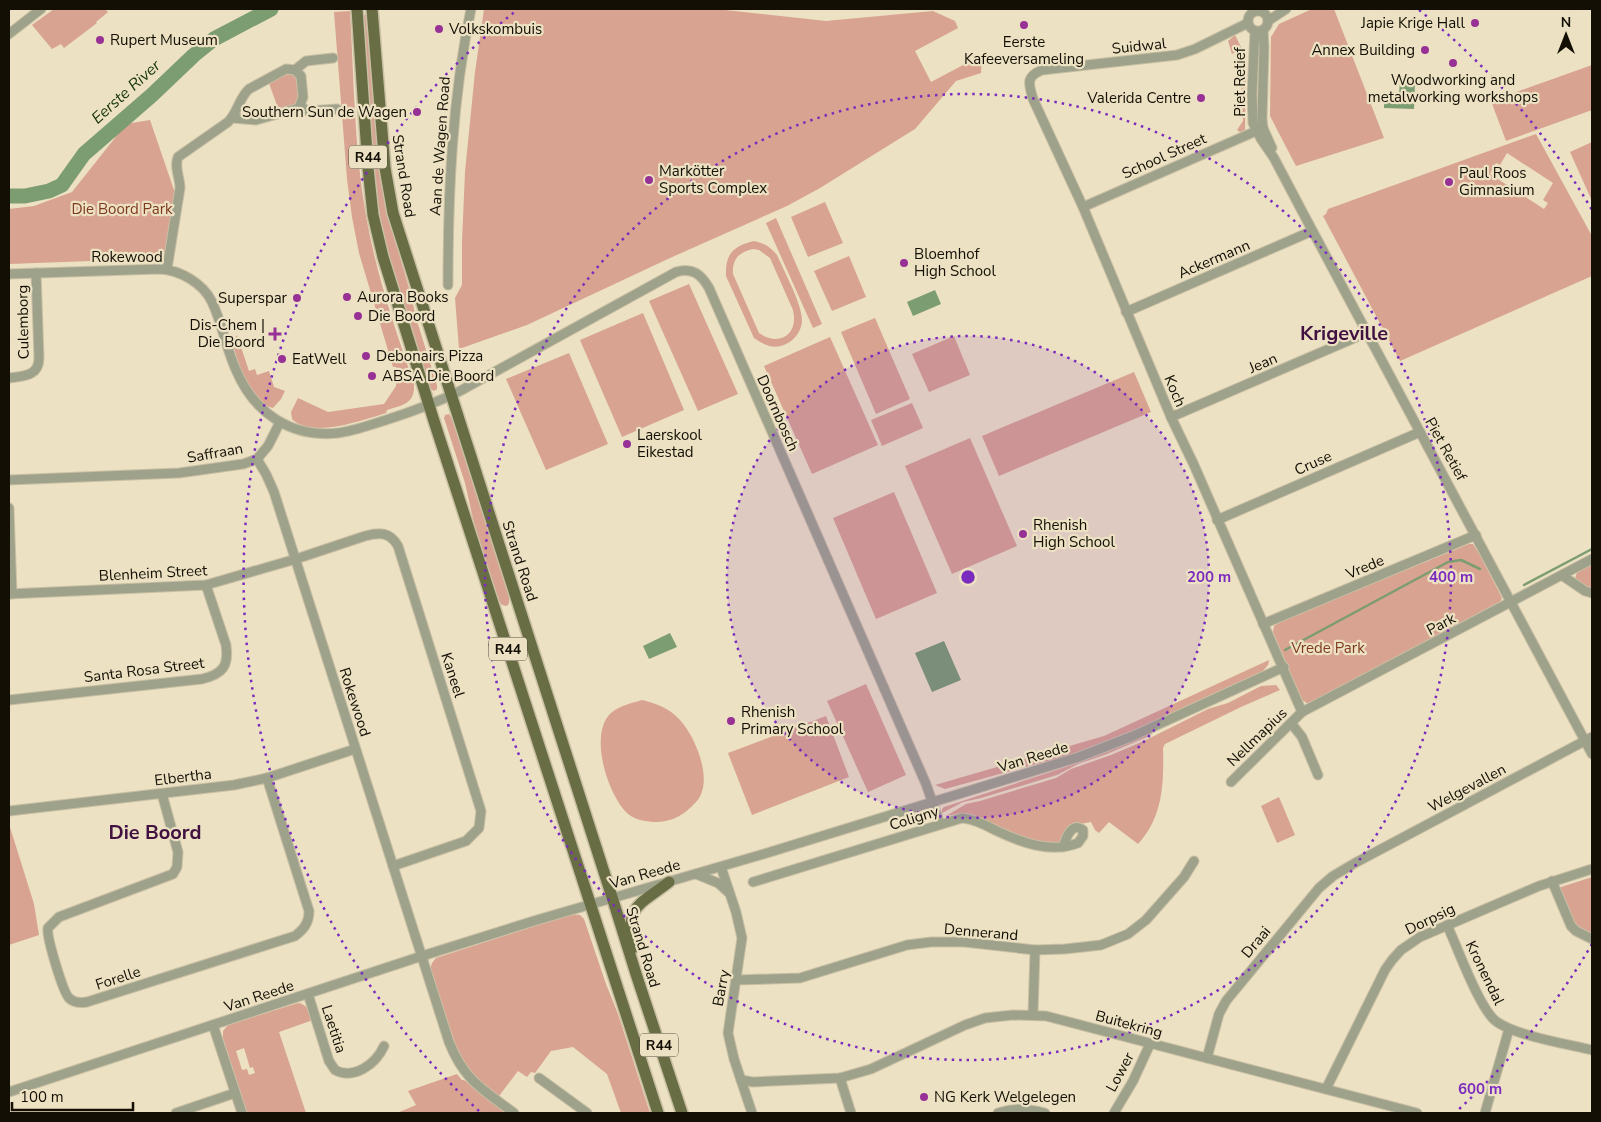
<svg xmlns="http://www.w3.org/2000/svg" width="1601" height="1122" font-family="'Nunito Sans',sans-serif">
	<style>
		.green { fill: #d8a390; fill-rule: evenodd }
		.water { fill: #7c9c71 }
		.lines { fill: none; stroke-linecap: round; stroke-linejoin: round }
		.stream { stroke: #7c9c71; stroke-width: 2.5 }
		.river { stroke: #7c9c71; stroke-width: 15 }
		.minor-casing { stroke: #c9bfa4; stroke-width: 11 }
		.major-casing { stroke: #c9bfa4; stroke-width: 14 }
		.minor { stroke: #9fa28b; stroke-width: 9 }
		.major { stroke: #686d43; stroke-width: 11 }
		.ring { fill: none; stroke: #7b2cbf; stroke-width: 2.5; stroke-dasharray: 2.5 5 }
		.poi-dot { fill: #973196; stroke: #ece1c2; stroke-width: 2 }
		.labels { text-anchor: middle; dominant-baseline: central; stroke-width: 4.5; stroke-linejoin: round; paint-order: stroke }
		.shield { fill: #ece1c2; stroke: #544e3e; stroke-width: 1 }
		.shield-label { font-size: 14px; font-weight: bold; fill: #130f05 }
		.poi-label { font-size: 15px; fill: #130f05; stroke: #ece1c2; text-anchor: start }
		.street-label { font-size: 15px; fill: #130f05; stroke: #ece1c2 }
		.park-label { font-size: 15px; fill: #7e3a1f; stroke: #ece1c2 }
		.water-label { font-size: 16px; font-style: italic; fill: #133405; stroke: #ece1c2 }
		.district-label { font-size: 20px; font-weight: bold; fill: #411141; stroke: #ece1c2 }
		.centre { fill: #7b2cbf; stroke: #ece1c2; stroke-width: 2.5 }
		.ring-label { font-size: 15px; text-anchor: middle; font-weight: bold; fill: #7b2cbf; stroke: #ece1c2; stroke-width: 4.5; stroke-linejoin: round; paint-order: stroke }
	</style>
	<rect width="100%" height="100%" fill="#ece1c2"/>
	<g class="green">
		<polygon points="54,9 105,9 108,12 96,22 97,23 64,48 61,44 52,49 32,25"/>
		<polygon points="362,9 364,9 364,15 367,14 367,9 379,168 394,237 409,288 417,321 437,385 437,389 434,391 431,389 429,385 391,265 380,216 374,181"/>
		<polygon points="484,9 716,9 826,21 933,11 955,21 958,28 915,51 931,82 982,55 981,73 956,81 915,129 820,188 787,206 670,258 527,325 459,349 455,298 462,285 462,242 465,172 475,72"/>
		<polygon points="1312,9 1334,9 1384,138 1296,166 1270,116 1271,37 1279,24"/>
		<path d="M350 11C354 79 354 149 366 216 376 273 395 329 414 384 415 404 403 405 387 410L386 413C363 420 312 439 292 419L291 412 298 398 328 412 384 404 396 386V367H393L359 253 352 217 347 179 334 12Z"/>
		<polygon points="1235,35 1242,49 1232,54 1228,41"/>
		<polygon points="1243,52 1246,60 1245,130 1240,132 1237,130 1243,121 1240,56 1237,55"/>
		<polygon points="1592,65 1592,110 1506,141 1491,101"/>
		<polygon points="290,73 298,77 300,101 298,105 279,111 269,83"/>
		<polygon points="150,120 175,193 165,263 146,259 9,264 9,209 34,206 72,192 126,124"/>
		<path d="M1536 134 1592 236V276L1400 361 1323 216 1326 214 1328 209ZM1507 153 1553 183 1543 200 1548 203 1544 209 1490 174 1496 163 1500 165Z"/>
		<polygon points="1592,142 1592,201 1570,152"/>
		<polygon points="825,202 843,243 808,257 791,217"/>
		<polygon points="776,218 822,324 813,328 766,223"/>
		<path d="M754 241C764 243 770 247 777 255 784 271 802 304 802 320 802 330 795 340 786 344 774 350 764 345 754 338L726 276C725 254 733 246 754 241ZM753 249 759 250 770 258 793 310C799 335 779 347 759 333L733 274C732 259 739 252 753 249Z"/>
		<polygon points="849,256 866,297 832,311 814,271"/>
		<polygon points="689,284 738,394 698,411 649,301"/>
		<polygon points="643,313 684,410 622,437 580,340"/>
		<polygon points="875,318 910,399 876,414 841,332"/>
		<path d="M237 335 249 371 255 369 257 375 269 371 274 387 285 391 281 399 273 408C250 404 238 362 232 342Z"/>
		<polygon points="954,336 970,375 929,392 912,354"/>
		<polygon points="830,337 878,445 812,474 764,366"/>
		<polygon points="569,353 608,444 546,470 506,379"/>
		<polygon points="1134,372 1151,412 999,476 982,436"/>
		<polygon points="912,403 923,428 882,446 871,420"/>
		<polygon points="449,414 456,426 509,594 509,603 507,606 502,605 497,598 476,532 465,483 444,418 445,415"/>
		<polygon points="970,438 1017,546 952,574 905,466"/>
		<polygon points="894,492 937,593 876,619 833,518"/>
		<polygon points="1469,544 1473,544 1480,555 1502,598 1498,606 1310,705 1302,700 1273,632 1274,626 1282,621"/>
		<polygon points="1592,564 1592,591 1580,585 1575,579 1577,572"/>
		<polygon points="1269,660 1268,665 1263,671 1135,730 1073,754 945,789 935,785 1104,736"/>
		<polygon points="866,684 906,775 868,792 827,701"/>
		<path d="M1276 685 1280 690 1241 707 1165 744 1163 748C1164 783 1163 817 1138 844L1109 822 1099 833 1095 830 1091 822 1075 825C1071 830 1065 840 1059 842 1040 849 990 823 971 814L962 813 946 816 966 804 980 801 1056 778 1071 769 1111 755 1144 741 1208 709 1228 703 1261 686Z"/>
		<path d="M642 700C655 703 669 708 679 719 695 735 715 782 696 802 684 815 674 821 657 822 647 822 635 820 628 814 608 796 588 734 611 713 619 706 632 703 642 700Z"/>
		<polygon points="826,716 849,777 752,815 728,753"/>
		<polygon points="1156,731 1147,737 1107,754 1078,764 1057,775 981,798 963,802 942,813 942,809 944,807 1078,763 1107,752"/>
		<polygon points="1279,797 1295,835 1277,843 1261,806"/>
		<polygon points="9,824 34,904 39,935 9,945"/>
		<polygon points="1592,877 1592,934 1572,929 1558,888"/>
		<polygon points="572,914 580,915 584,919 606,984 618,1014 650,1113 621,1113 607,1074 573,1047 551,1051 535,1073 531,1072 527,1077 518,1071 499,1096 472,1074 459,1055 430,970 432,963 436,958"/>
		<path d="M298 1003C307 1004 310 1012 313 1020L279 1032 306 1113H247L223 1038V1031L228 1025ZM244 1048 250 1068 253 1067 255 1073 249 1075 247 1069 242 1070 236 1051Z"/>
		<polygon points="457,1074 462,1080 464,1080 505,1113 397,1113 416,1105 408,1091"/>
	</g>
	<g class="water">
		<polygon points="1400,82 1415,82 1414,109 1384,108 1384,93 1399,94"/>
		<polygon points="935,290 941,304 913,316 907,302"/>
		<polygon points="670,633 677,647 649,659 643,646"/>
		<polygon points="944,641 961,680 932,692 915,653"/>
	</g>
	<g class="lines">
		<g class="stream">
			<polyline points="1524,585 1592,549"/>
			<polyline points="1285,650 1448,562 1461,560 1480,569"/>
		</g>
		<polyline class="river" points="9,196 25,196 49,191 62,185 84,154 152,95 194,55 214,39 271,9"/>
		<defs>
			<g id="minor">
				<circle cx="1258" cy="21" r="10"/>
				<polyline points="1268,21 1286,9"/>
				<path d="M1248 23 1195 49 1177 55 1042 70C1025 77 1029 84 1033 99L1083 207 1171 417 1194 465 1302 712"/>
				<polyline points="1263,30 1264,47 1262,119 1263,128 1272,148"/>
				<polyline points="1255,31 1252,93 1253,123 1261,139 1274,158 1303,213 1592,754"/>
				<polyline points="9,34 41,9"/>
				<polyline points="295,70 306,61 333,58"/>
				<polyline points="300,106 308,111 337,109"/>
				<polyline points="1083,207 1263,128"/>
				<path d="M167 269 180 188C180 178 174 167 178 157L228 122C238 112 239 98 249 89L286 69 295 70 301 76 303 97 299 108 256 120 232 118"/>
				<path d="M9 274 159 269C180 270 203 283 212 302 222 323 226 348 236 370 254 413 291 438 338 433 354 431 370 425 386 420 411 412 436 403 460 391L676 272C692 267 701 274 709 288L926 784 940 824"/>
				<path d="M448 285C448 192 452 100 471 9"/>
				<polyline points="1126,312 1312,231"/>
				<path d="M9 378C24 376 39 376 39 358L36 273"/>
				<polyline points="1171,417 1366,333"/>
				<path d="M257 459 266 474 274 492 449 1042C464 1080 482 1089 514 1113"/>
				<polyline points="9,480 179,473 243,464 257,459 268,446 280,422"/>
				<polyline points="9,508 12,594"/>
				<polyline points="1217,520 1420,432"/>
				<polyline points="1563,576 1585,591 1592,593"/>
				<path d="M9 594 206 585 296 559 365 536C380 532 390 532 398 546L481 811 479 828 466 841 393 866"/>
				<polyline points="1263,624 1476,535"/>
				<path d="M9 700 202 679C223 674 229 666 226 645L206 585"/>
				<polyline points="1291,723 1302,737 1318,775"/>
				<polyline points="1231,782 1302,712 1592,559"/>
				<path d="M162 794 178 852 177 867 173 874 59 917 48 928C46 936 63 992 69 998 74 1003 81 1003 87 1002L295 936C304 929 309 923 309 911L267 778"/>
				<polyline points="9,811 234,785 267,778 355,749"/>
				<polyline points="721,867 736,912 742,938 728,1033 734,1059 752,1113"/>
				<polyline points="696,874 718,883 728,892"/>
				<polyline points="1552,881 1571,926 1576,931 1592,939"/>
				<path d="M753 882 962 818C974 819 984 824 995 830 1020 842 1050 854 1078 843L1083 836V830C1072 821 1066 838 1063 847"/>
				<path d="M1447 925C1457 946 1480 1011 1497 1022 1517 1036 1567 1044 1592 1050"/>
				<polyline points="736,980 800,978 907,945 931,942 964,942 1035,950 1065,949 1101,945 1128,934 1146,920 1184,877 1194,861"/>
				<path d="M308 994 329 1061 335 1070C354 1080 376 1064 384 1046"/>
				<polyline points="1033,1014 1035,950"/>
				<polyline points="213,1025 242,1113"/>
				<polyline points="1207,1058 1219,1014 1226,1001 1319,888 1333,876 1355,863 1592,737"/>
				<polyline points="539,1078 587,1113"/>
				<polyline points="840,1078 851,1113"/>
				<polyline points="741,1080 753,1082 840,1078 871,1069 965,1025 985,1018 1013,1015 1046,1016 1417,1113"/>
				<polyline points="1326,1089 1385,970 1392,960 1401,950 1420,937 1539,886 1592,869"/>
				<polyline points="9,1092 422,956 537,920 767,853 1079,757 1133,736 1284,667"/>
				<polyline points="176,1113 235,1093"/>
				<path d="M998 1113C1015 1107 1029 1109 1045 1113"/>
				<polyline points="1114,1113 1133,1081 1150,1044"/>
				<polyline points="1485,1113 1509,1029"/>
			</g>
			<g id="major">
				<polyline points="357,9 368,168 373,215 383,257 433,418 658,1113"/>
				<polyline points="372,9 385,168 393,213 612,897 637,977 682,1113"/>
				<path d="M635 947C623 906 640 905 669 882"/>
			</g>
		</defs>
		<use href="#minor" class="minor-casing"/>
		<use href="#major" class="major-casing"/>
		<use href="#minor" class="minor"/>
		<use href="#major" class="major"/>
	</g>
	<circle cx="968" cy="577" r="241" fill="#7b2cbf" fill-opacity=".12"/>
	<g class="ring">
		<circle cx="968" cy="577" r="241"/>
		<circle cx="968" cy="577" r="483"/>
		<path d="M1592 944A724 724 0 0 1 1457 1111M479 1111A724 724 0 0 1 517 10M1419 10A724 724 0 0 1 1592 210"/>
	</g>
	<g class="poi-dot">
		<circle cx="1475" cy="23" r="5"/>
		<circle cx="1024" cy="25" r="5"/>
		<circle cx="439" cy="29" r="5"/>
		<circle cx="100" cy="40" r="5"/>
		<circle cx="1425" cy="50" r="5"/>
		<circle cx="1453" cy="63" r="5"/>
		<circle cx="1201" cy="98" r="5"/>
		<circle cx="417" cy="112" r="5"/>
		<circle cx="649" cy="180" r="5"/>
		<circle cx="1449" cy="182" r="5"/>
		<circle cx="904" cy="263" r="5"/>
		<circle cx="347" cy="297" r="5"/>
		<circle cx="297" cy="298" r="5"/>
		<circle cx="358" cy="316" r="5"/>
		<path d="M272.5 326.5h5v5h5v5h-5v5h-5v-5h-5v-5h5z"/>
		<circle cx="366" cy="356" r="5"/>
		<circle cx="282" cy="359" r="5"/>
		<circle cx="372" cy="376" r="5"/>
		<circle cx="627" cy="444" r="5"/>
		<circle cx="1023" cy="534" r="5"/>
		<circle cx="731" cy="721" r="5"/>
		<circle cx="924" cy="1097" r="5"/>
	</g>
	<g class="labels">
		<g class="shield">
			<rect x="349" y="145.5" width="38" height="23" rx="4"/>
			<rect x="489" y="637.5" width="38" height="23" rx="4"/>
			<rect x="640" y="1033.5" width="38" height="23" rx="4"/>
		</g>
		<g class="shield-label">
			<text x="368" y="157">R44</text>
			<text x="508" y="649">R44</text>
			<text x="659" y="1045">R44</text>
		</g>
		<g class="poi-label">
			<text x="1465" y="23" text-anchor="end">Japie Krige Hall</text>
			<text x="449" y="29">Volkskombuis</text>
			<text x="110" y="40">Rupert Museum</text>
			<text x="1024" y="42" text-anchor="middle">Eerste<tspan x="1024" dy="17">Kafeeversameling</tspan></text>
			<text x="1415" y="50" text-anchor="end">Annex Building</text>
			<text x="1453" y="80" text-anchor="middle">Woodworking and<tspan x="1453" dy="17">metalworking workshops</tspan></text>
			<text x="1191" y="98" text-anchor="end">Valerida Centre</text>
			<text x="407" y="112" text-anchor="end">Southern Sun de Wagen</text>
			<text x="659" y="171">Markötter<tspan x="659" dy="17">Sports Complex</tspan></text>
			<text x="1459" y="173">Paul Roos<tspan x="1459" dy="17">Gimnasium</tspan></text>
			<text x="914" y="254">Bloemhof<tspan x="914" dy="17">High School</tspan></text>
			<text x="357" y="297">Aurora Books</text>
			<text x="287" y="298" text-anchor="end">Superspar</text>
			<text x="368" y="316">Die Boord</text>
			<text x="265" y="325" text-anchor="end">Dis-Chem |<tspan x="265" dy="17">Die Boord</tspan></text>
			<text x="376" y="356">Debonairs Pizza</text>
			<text x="292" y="359">EatWell</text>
			<text x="382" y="376">ABSA Die Boord</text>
			<text x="637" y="435">Laerskool<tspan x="637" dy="17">Eikestad</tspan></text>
			<text x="1033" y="525">Rhenish<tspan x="1033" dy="17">High School</tspan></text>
			<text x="741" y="712">Rhenish<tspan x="741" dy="17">Primary School</tspan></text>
			<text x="934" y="1097">NG Kerk Welgelegen</text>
		</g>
		<g class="street-label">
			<text transform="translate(1139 46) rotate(-6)">Suidwal</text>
			<text transform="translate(1240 82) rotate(-90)">Piet Retief</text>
			<text transform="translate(440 146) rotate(-86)">Aan de Wagen Road</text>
			<text transform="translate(1164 156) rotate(-24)">School Street</text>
			<text transform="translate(404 176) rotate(81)">Strand Road</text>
			<text x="127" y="257">Rokewood</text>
			<text transform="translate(1214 259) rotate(-23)">Ackermann</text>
			<text transform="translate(23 322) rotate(-91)">Culemborg</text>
			<text transform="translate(1263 363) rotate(-23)">Jean</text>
			<text transform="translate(1175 391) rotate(67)">Koch</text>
			<text transform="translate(778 413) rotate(66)">Doornbosch</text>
			<text transform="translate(1446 449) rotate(61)">Piet Retief</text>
			<text transform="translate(215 453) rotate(-10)">Saffraan</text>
			<text transform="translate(1313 463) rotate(-24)">Cruse</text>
			<text transform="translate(520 561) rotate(72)">Strand Road</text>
			<text transform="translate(1365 567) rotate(-23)">Vrede</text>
			<text transform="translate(153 573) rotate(-3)">Blenheim Street</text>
			<text transform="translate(1441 624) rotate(-28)">Park</text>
			<text transform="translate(144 670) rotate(-7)">Santa Rosa Street</text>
			<text transform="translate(453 675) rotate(72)">Kaneel</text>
			<text transform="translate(355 702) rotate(72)">Rokewood</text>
			<text transform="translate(1257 737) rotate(-44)">Nellmapius</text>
			<text transform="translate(1033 757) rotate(-17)">Van Reede</text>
			<text transform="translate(183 777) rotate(-7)">Elbertha</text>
			<text transform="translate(1467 788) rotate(-28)">Welgevallen</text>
			<text transform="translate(914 818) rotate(-17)">Coligny</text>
			<text transform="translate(645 874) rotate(-16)">Van Reede</text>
			<text transform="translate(1430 919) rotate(-26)">Dorpsig</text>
			<text transform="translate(981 932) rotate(5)">Dennerand</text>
			<text transform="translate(1256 942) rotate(-50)">Draai</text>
			<text transform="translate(643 947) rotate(73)">Strand Road</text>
			<text transform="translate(1485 973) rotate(64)">Kronendal</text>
			<text transform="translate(118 978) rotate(-18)">Forelle</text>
			<text transform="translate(721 988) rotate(-79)">Barry</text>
			<text transform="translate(259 996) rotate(-18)">Van Reede</text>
			<text transform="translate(1129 1024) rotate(15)">Buitekring</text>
			<text transform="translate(334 1029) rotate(72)">Laetitia</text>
			<text transform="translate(1120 1072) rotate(-62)">Lower</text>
		</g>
		<g class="park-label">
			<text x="122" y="209">Die Boord Park</text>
			<text x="1328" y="648">Vrede Park</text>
		</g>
		<g class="water-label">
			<text transform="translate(126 92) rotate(-42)">Eerste River</text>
		</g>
		<g class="district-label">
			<text x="1344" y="333">Krigeville</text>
			<text x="155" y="832">Die Boord</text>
		</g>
	</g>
	<circle cx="968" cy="577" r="8" class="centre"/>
	<g class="ring-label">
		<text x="1209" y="582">200 m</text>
		<text x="1451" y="582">400 m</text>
		<text x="1480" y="1094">600 m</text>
	</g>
	<rect width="1601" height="1122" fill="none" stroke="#130f05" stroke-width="20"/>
	<g transform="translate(1566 35)" stroke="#ece1c2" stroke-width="4" paint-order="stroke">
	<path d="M0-4L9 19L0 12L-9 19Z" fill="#130f05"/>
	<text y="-8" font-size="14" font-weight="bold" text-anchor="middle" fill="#130f05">N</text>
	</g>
	<path d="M12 1102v8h121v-8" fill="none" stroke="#130f05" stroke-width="2.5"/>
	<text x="20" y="1102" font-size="15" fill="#130f05" stroke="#ece1c2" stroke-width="4" paint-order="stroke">100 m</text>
</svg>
